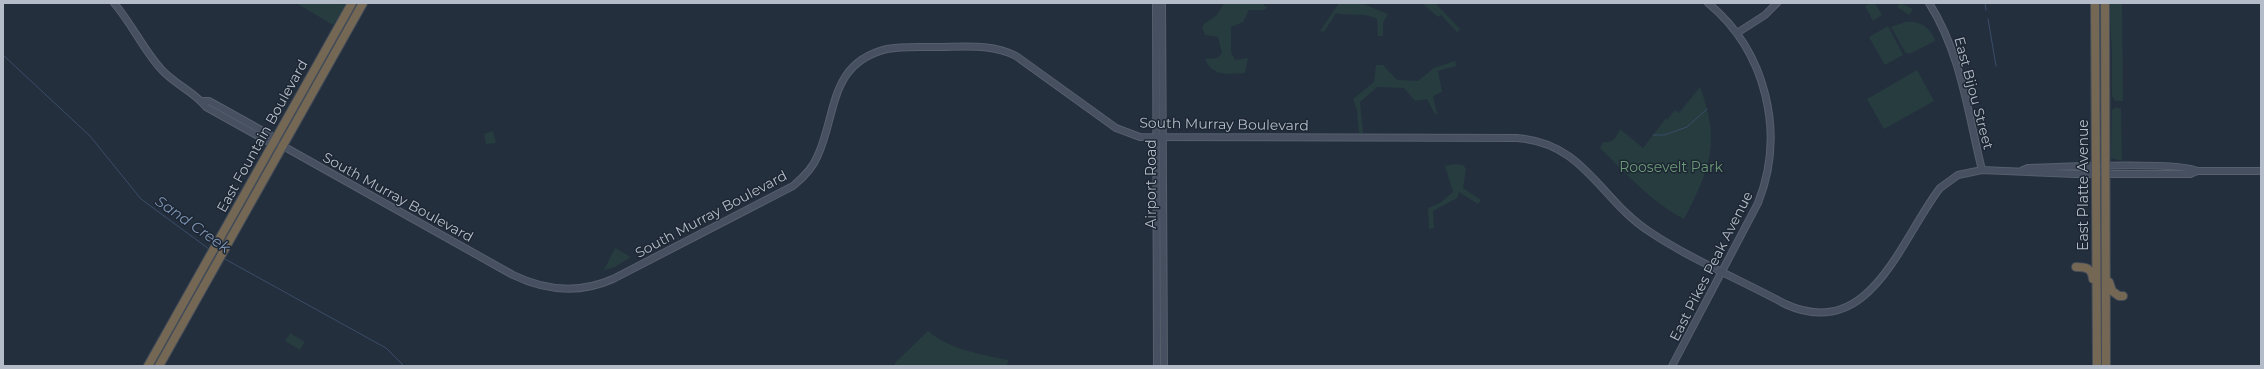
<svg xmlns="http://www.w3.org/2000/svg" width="2264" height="369" font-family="Montserrat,sans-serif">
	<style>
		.green { fill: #263c3f }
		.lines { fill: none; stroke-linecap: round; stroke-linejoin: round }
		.stream { stroke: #394c67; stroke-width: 1 }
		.secondary-casing { stroke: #565f6c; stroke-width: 8 }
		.highway-casing { stroke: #434c59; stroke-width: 10 }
		.secondary { stroke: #465061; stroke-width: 6 }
		.highway { stroke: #746855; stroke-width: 8 }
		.labels { text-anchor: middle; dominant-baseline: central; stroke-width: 3; stroke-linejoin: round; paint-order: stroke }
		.street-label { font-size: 14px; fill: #b4bcc9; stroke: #1d2633 }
		.park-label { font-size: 14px; fill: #6b9a76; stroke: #1d2633 }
		.water-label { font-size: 15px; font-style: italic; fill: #7c92b1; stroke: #1d2633 }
	</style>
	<rect width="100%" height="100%" fill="#242f3e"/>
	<g class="green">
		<polygon points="296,3 349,3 333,25"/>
		<path d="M1224 3H1262L1267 8 1264 10H1249L1243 22 1231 27V52L1235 60 1248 58 1245 73C1229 74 1212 77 1205 59L1217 58 1222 53 1218 37 1205 35 1202 27 1204 24 1217 15Z"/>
		<path d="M1339 3H1361L1388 14 1383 23V36H1378L1377 19C1366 12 1349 17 1336 13L1324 32 1320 31Z"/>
		<polygon points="1422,3 1435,3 1460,29 1457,32 1441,15 1438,17"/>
		<polygon points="1871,3 1875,3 1882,15 1873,21 1865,6"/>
		<polygon points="1900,3 1913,9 1909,15 1897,7"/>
		<polygon points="2109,3 2122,3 2123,101 2115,101 2112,96 2112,51"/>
		<path d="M1906 22C1920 20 1931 28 1935 41L1909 54 1905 52 1891 27Z"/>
		<polygon points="1888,26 1903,55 1885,65 1869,37"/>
		<polygon points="1455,61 1456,66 1438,71 1442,92 1433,96 1437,114 1435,114 1427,99 1415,101 1404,88 1377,87 1360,102 1363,133 1359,133 1357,110 1353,99 1374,82 1376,65 1383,65 1397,80 1418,81 1434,68"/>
		<polygon points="1917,70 1934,101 1884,129 1867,99"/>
		<path d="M1700 87C1721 143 1710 169 1684 219 1651 202 1626 173 1600 148L1603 142C1613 143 1616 138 1620 129L1643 148 1666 118 1667 120 1675 110 1679 113Z"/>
		<polygon points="2116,107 2121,109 2122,161 2111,158 2112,110"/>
		<polygon points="493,131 496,143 486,144 484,134"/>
		<polygon points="1454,164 1463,165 1466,169 1463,188 1481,200 1478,204 1459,192 1457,198 1433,211 1434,228 1429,229 1428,208 1440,203 1453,192 1445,166"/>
		<polygon points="615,248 631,257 615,267 604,270"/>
		<polygon points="2100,258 2104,305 2104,366 2099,366"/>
		<path d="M928 331C951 350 980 354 1008 360L1007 366H895V363Z"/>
		<polygon points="290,333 305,342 300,350 285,341"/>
	</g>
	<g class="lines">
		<g class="stream">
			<polyline points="1985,3 1986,10"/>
			<polyline points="1988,19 1996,66"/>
			<polyline points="3,55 90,136 141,199 209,249"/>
			<polyline points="1653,135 1664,135 1687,127 1707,109"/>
			<polyline points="223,258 386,348 404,366"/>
		</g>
		<defs>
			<g id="secondary">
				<path d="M114 3C132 24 143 49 161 69 174 84 195 92 206 107L267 141H274"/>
				<polyline points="1156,3 1157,366"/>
				<polyline points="1162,3 1164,366"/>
				<path d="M1929 3C1961 53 1968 114 1982 170"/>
				<polyline points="1737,33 1765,15 1777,3"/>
				<path d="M202 101H209L270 135 274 141 513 275C546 291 579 294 613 279L793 186C804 177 813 168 818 155 837 113 829 63 887 49 902 46 920 47 935 47 962 47 992 43 1016 56L1116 128 1140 137 1517 138C1585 143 1600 200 1650 232 1692 260 1741 280 1785 304 1870 343 1900 240 1940 188L1958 175 1982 170 2075 174H2190L2197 171H2261"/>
				<path d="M2023 170 2028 168C2055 167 2181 161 2197 171"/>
				<path d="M1672 366 1758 203C1786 133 1766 51 1708 3"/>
			</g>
			<g id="highway">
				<polyline points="2095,3 2097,366"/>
				<polyline points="2105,3 2106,366"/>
				<path d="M2076 267C2086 267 2092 268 2093 279"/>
				<polyline points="2109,282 2112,291 2119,296 2123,296"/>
				<polyline points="148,366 352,3"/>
				<polyline points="159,366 363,3"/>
			</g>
		</defs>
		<use href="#secondary" class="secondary-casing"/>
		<use href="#highway" class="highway-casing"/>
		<use href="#secondary" class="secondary"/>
		<use href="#highway" class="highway"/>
	</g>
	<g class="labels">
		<g class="street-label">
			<text transform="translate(1974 93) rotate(75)">East Bijou Street</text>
			<text transform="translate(1224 124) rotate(1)">South Murray Boulevard</text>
			<text transform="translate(262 136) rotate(-61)">East Fountain Boulevard</text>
			<text transform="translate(1151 184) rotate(-90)">Airport Road</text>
			<text transform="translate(2083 185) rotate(-90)">East Platte Avenue</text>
			<text transform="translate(398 197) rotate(29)">South Murray Boulevard</text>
			<text transform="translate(711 214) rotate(-28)">South Murray Boulevard</text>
			<text transform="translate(1711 266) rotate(-63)">East Pikes Peak Avenue</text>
		</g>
		<g class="park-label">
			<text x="1671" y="167">Roosevelt Park</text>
		</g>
		<g class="water-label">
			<text transform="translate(193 224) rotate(35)">Sand Creek</text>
		</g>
	</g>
	<rect width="2264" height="369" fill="none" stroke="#b4bcc9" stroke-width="8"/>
</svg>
